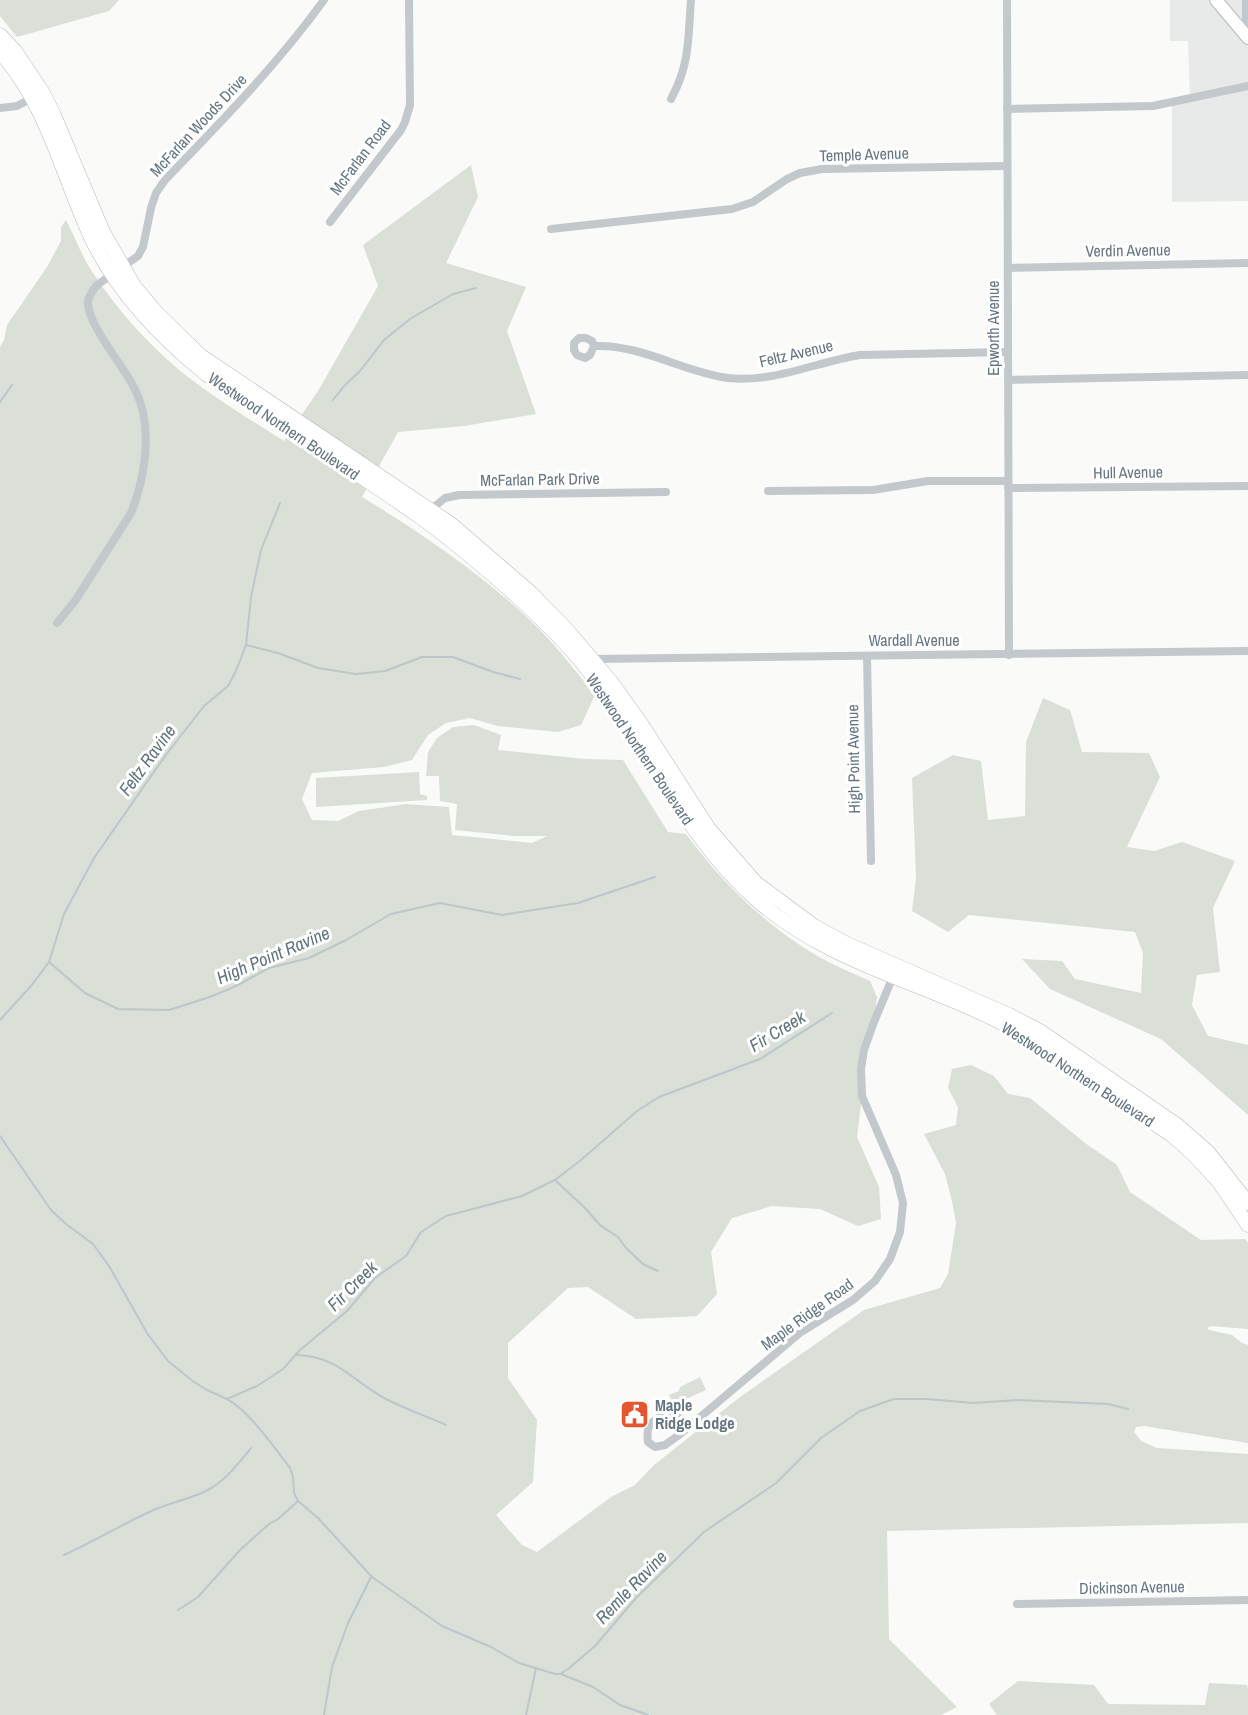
<svg xmlns="http://www.w3.org/2000/svg" width="1248" height="1715" font-family="'Archivo Narrow',sans-serif">
	<style>
		.built { fill: #e8e9e9 }
		.green { fill: #dadfd7 }
		.lines { fill: none; stroke-linecap: round; stroke-linejoin: round }
		.stream { stroke: #bbc7cb; stroke-width: 2 }
		.secondary-casing { stroke: #b3babf; stroke-width: 14 }
		.primary-casing { stroke: #b5babe; stroke-width: 15 }
		.minor { stroke: #c3c8cc; stroke-width: 8 }
		.secondary { stroke: #fff; stroke-width: 12 }
		.primary { stroke: #fff; stroke-width: 14 }
		.labels { text-anchor: middle; dominant-baseline: central; stroke-width: 6; stroke-linejoin: round; paint-order: stroke }
		.street-label { font-size: 16px; fill: #657683; stroke: #fff }
		.poi-label { font-size: 16px; font-weight: bold; fill: #657683; stroke: #fff; text-anchor: start }
		.water-label { font-size: 18px; font-style: italic; fill: #60757c; stroke: #fff }
	</style>
	<rect width="100%" height="100%" fill="#fafaf8"/>
	<polygon class="built" points="1170,0 1248,0 1248,201 1172,202 1172,103 1190,98 1188,41 1170,41"/>
	<g class="green">
		<polygon points="0,0 119,0 109,11 17,37 0,16"/>
		<path d="M471 165 478 197 446 263 526 287 507 331 536 414 464 426 398 432 362 497C423 534 492 581 542 632 561 652 578 674 595 695L581 725 558 732 498 726 470 718 446 723 428 735 412 760 384 767 312 773 302 799 312 820 338 821 359 811 406 804 449 807 452 835 532 843 547 836H514L455 830 457 804 440 801 439 776H426L428 752 437 738 453 727 474 725 501 735 498 750 585 759 623 760 668 832 686 834C722 883 766 926 819 957 835 966 853 973 870 981L877 997 874 1022 864 1050 862 1096 857 1137 879 1187 881 1219 858 1226 820 1209 772 1206 732 1218 711 1252 717 1294 697 1316 636 1319 588 1287 568 1288 508 1343V1378L537 1420 533 1482 496 1515 522 1545 537 1552 611 1497 635 1485 654 1465 740 1397 864 1310 940 1288 948 1274 956 1223 952 1201 945 1174 924 1134 956 1125 958 1107 948 1088 952 1069 971 1065 994 1076 1008 1094 1030 1098 1085 1143 1117 1165 1130 1192 1201 1240 1245 1239 1248 1243V1329L1211 1326 1207 1328 1209 1330 1232 1335 1242 1343 1248 1345V1443L1144 1426 1136 1427 1134 1432 1141 1441 1157 1448 1248 1454V1523L887 1531 889 1639 957 1707 941 1715H0V347L4 340 7 325 47 267 61 241V227L66 220C75 237 82 257 93 273 116 308 146 342 178 369 211 396 248 418 284 441L318 391 378 286 363 245Z"/>
		<polygon points="1043,698 1070,710 1082,752 1149,753 1160,777 1127,847 1154,851 1182,842 1235,861 1213,908 1220,972 1197,975 1192,1005 1208,1036 1248,1045 1248,1115 1161,1039 1050,989 1022,959 1062,961 1075,979 1141,993 1143,953 1135,932 969,915 948,932 912,911 916,878 912,778 953,755 981,761 988,820 1025,816 1026,742"/>
		<polygon points="419,772 420,794 427,796 427,800 316,807 316,778"/>
		<polygon points="700,1377 706,1390 686,1399 685,1397 673,1403 669,1395 679,1391 680,1387"/>
		<polygon points="1018,1681 1094,1685 1108,1704 1205,1705 1209,1683 1247,1685 1248,1689 1248,1715 997,1715 989,1704"/>
	</g>
	<g class="lines">
		<g class="stream">
			<polyline points="333,400 345,385 360,371 384,340 410,319 453,294 476,288"/>
			<polyline points="0,402 12,385"/>
			<polyline points="246,645 278,653 318,668 356,674 385,671 422,657 453,657 493,672 520,679"/>
			<polyline points="49,962 85,993 118,1009 169,1010 210,997 236,986 269,968 309,958 346,940 391,914 440,903 502,915 578,903 655,877"/>
			<polyline points="0,1020 31,986 49,962 64,914 94,858 165,756 204,706 228,686 236,671 246,645 251,597 261,550 280,503"/>
			<polyline points="0,1136 51,1210 66,1224 93,1244 109,1266 147,1333 168,1361 194,1382 207,1390 227,1399 257,1386 283,1369 300,1350 347,1311 375,1278 406,1256 421,1232 446,1216 522,1196 555,1180 581,1160 637,1111 659,1097 760,1059 832,1013"/>
			<polyline points="555,1180 584,1207 601,1226 618,1237 626,1248 643,1264 658,1271"/>
			<path d="M296 1355C338 1356 352 1381 386 1399 405 1409 426 1416 446 1425"/>
			<path d="M227 1399C249 1411 274 1447 290 1468L293 1477 294 1493 298 1501 318 1518 372 1577 442 1626 491 1647 519 1663 555 1674H560L568 1669 595 1646 636 1598 704 1532 776 1483 821 1438 860 1411 894 1399H927L973 1403 1018 1400 1108 1404 1128 1409"/>
			<path d="M64 1555C93 1542 119 1526 147 1513 166 1503 189 1500 208 1490 225 1481 239 1463 251 1448"/>
			<polyline points="178,1610 198,1597 240,1550 269,1524 278,1519 297,1502"/>
			<polyline points="561,1674 593,1687 620,1705 648,1715"/>
			<polyline points="324,1715 332,1667 348,1623 371,1577"/>
			<polyline points="526,1715 536,1668"/>
		</g>
		<defs>
			<polyline id="secondary" points="1216,0 1248,38"/>
			<g id="primary">
				<polyline points="0,35 15,51 43,93 53,113 103,232 134,286 156,312 201,356 451,524 531,593 568,631 612,683 640,722 709,829 756,883 814,926 845,943 1009,1015 1040,1031 1177,1125 1208,1152 1248,1203"/>
				<path d="M0 52C46 103 62 174 90 235 115 290 159 336 206 374 276 423 350 467 420 517 446 535 470 556 494 576 524 602 554 629 579 659 644 737 682 835 758 901 827 961 915 980 994 1019 1024 1034 1051 1053 1079 1072 1111 1093 1142 1115 1173 1136L1193 1154 1219 1182 1248 1225"/>
			</g>
		</defs>
		<use href="#secondary" class="secondary-casing"/>
		<use href="#primary" class="primary-casing"/>
		<g class="minor">
			<polyline points="1007,0 1009,655"/>
			<polyline points="1246,0 1246,36"/>
			<path d="M671 99C690 64 688 39 691 0"/>
			<polyline points="0,108 17,106 36,96"/>
			<polyline points="1007,109 1153,106 1248,86"/>
			<polyline points="330,222 401,130 405,122 410,105 409,0"/>
			<polyline points="551,229 732,209 753,202 787,179 800,173 822,169 1007,166"/>
			<polyline points="1008,268 1248,263"/>
			<path d="M594 346 590 355 585 358 577 355 574 350V343L579 338H586L592 341 594 346C642 344 682 372 728 378 774 383 816 362 860 355L1008 352"/>
			<polyline points="1008,380 1248,375"/>
			<polyline points="1008,488 1248,486"/>
			<polyline points="768,491 873,490 928,481 1008,481"/>
			<polyline points="429,511 445,498 459,495 666,492"/>
			<path d="M57 623 75 601 131 513C143 483 150 445 143 412 141 403 136 391 131 382 121 363 86 322 88 301 89 295 93 290 97 285L138 256 143 247 151 208 156 193 165 180C221 122 277 65 324 0"/>
			<polyline points="867,656 871,861"/>
			<polyline points="589,659 1248,651"/>
			<path d="M691 1425 677 1417 663 1415C649 1423 646 1426 648 1442L655 1447 665 1445 679 1435 801 1332 853 1300 875 1281 890 1259 900 1232 903 1203 896 1175 862 1096 861 1069 864 1050 874 1022 894 974"/>
			<polyline points="1017,1604 1248,1600"/>
		</g>
		<use href="#secondary" class="secondary"/>
		<use href="#primary" class="primary"/>
	</g>
	<defs>
		<symbol id="civic-square" viewBox="-11 -11 22 22"><rect x="-9" y="-9" width="18" height="18" rx="4" fill="#e4572e" stroke="#fff"/><path d="M-.6-6.5H3V-4.5H.6V-3L4-1V1h2V6H-6V1h2V-1L-.6-3ZM-1.2 2.5V6h2.4V2.5Z" fill="#fff"/></symbol>
	</defs>
	<g fill-rule="evenodd">
		<use href="#civic-square" x="618" y="1398" width="33" height="33"/>
	</g>
	<g class="labels">
		<g class="street-label">
			<text transform="translate(198 125) rotate(-47)">McFarlan Woods Drive</text>
			<text transform="translate(864 154) rotate(-2)">Temple Avenue</text>
			<text transform="translate(360 157) rotate(-53)">McFarlan Road</text>
			<text transform="translate(1128 250) rotate(-1)">Verdin Avenue</text>
			<text transform="translate(993 328) rotate(-90)">Epworth Avenue</text>
			<text transform="translate(796 353) rotate(-13)">Feltz Avenue</text>
			<text transform="translate(284 426) rotate(34)">Westwood Northern Boulevard</text>
			<text transform="translate(1128 472) rotate(-1)">Hull Avenue</text>
			<text transform="translate(540 479) rotate(-1)">McFarlan Park Drive</text>
			<text x="914" y="640">Wardall Avenue</text>
			<text transform="translate(640 749) rotate(56)">Westwood Northern Boulevard</text>
			<text transform="translate(853 759) rotate(-91)">High Point Avenue</text>
			<text transform="translate(1078 1074) rotate(33)">Westwood Northern Boulevard</text>
			<text transform="translate(807 1314) rotate(-36)">Maple Ridge Road</text>
			<text transform="translate(1132 1587) rotate(-1)">Dickinson Avenue</text>
		</g>
		<g class="poi-label">
			<text x="655" y="1405">Maple<tspan x="655" dy="18">Ridge Lodge</tspan></text>
		</g>
		<g class="water-label">
			<text transform="translate(147 760) rotate(-54)">Feltz Ravine</text>
			<text transform="translate(273 955) rotate(-23)">High Point Ravine</text>
			<text transform="translate(777 1031) rotate(-31)">Fir Creek</text>
			<text transform="translate(352 1286) rotate(-45)">Fir Creek</text>
			<text transform="translate(631 1587) rotate(-46)">Remle Ravine</text>
		</g>
	</g>
</svg>
